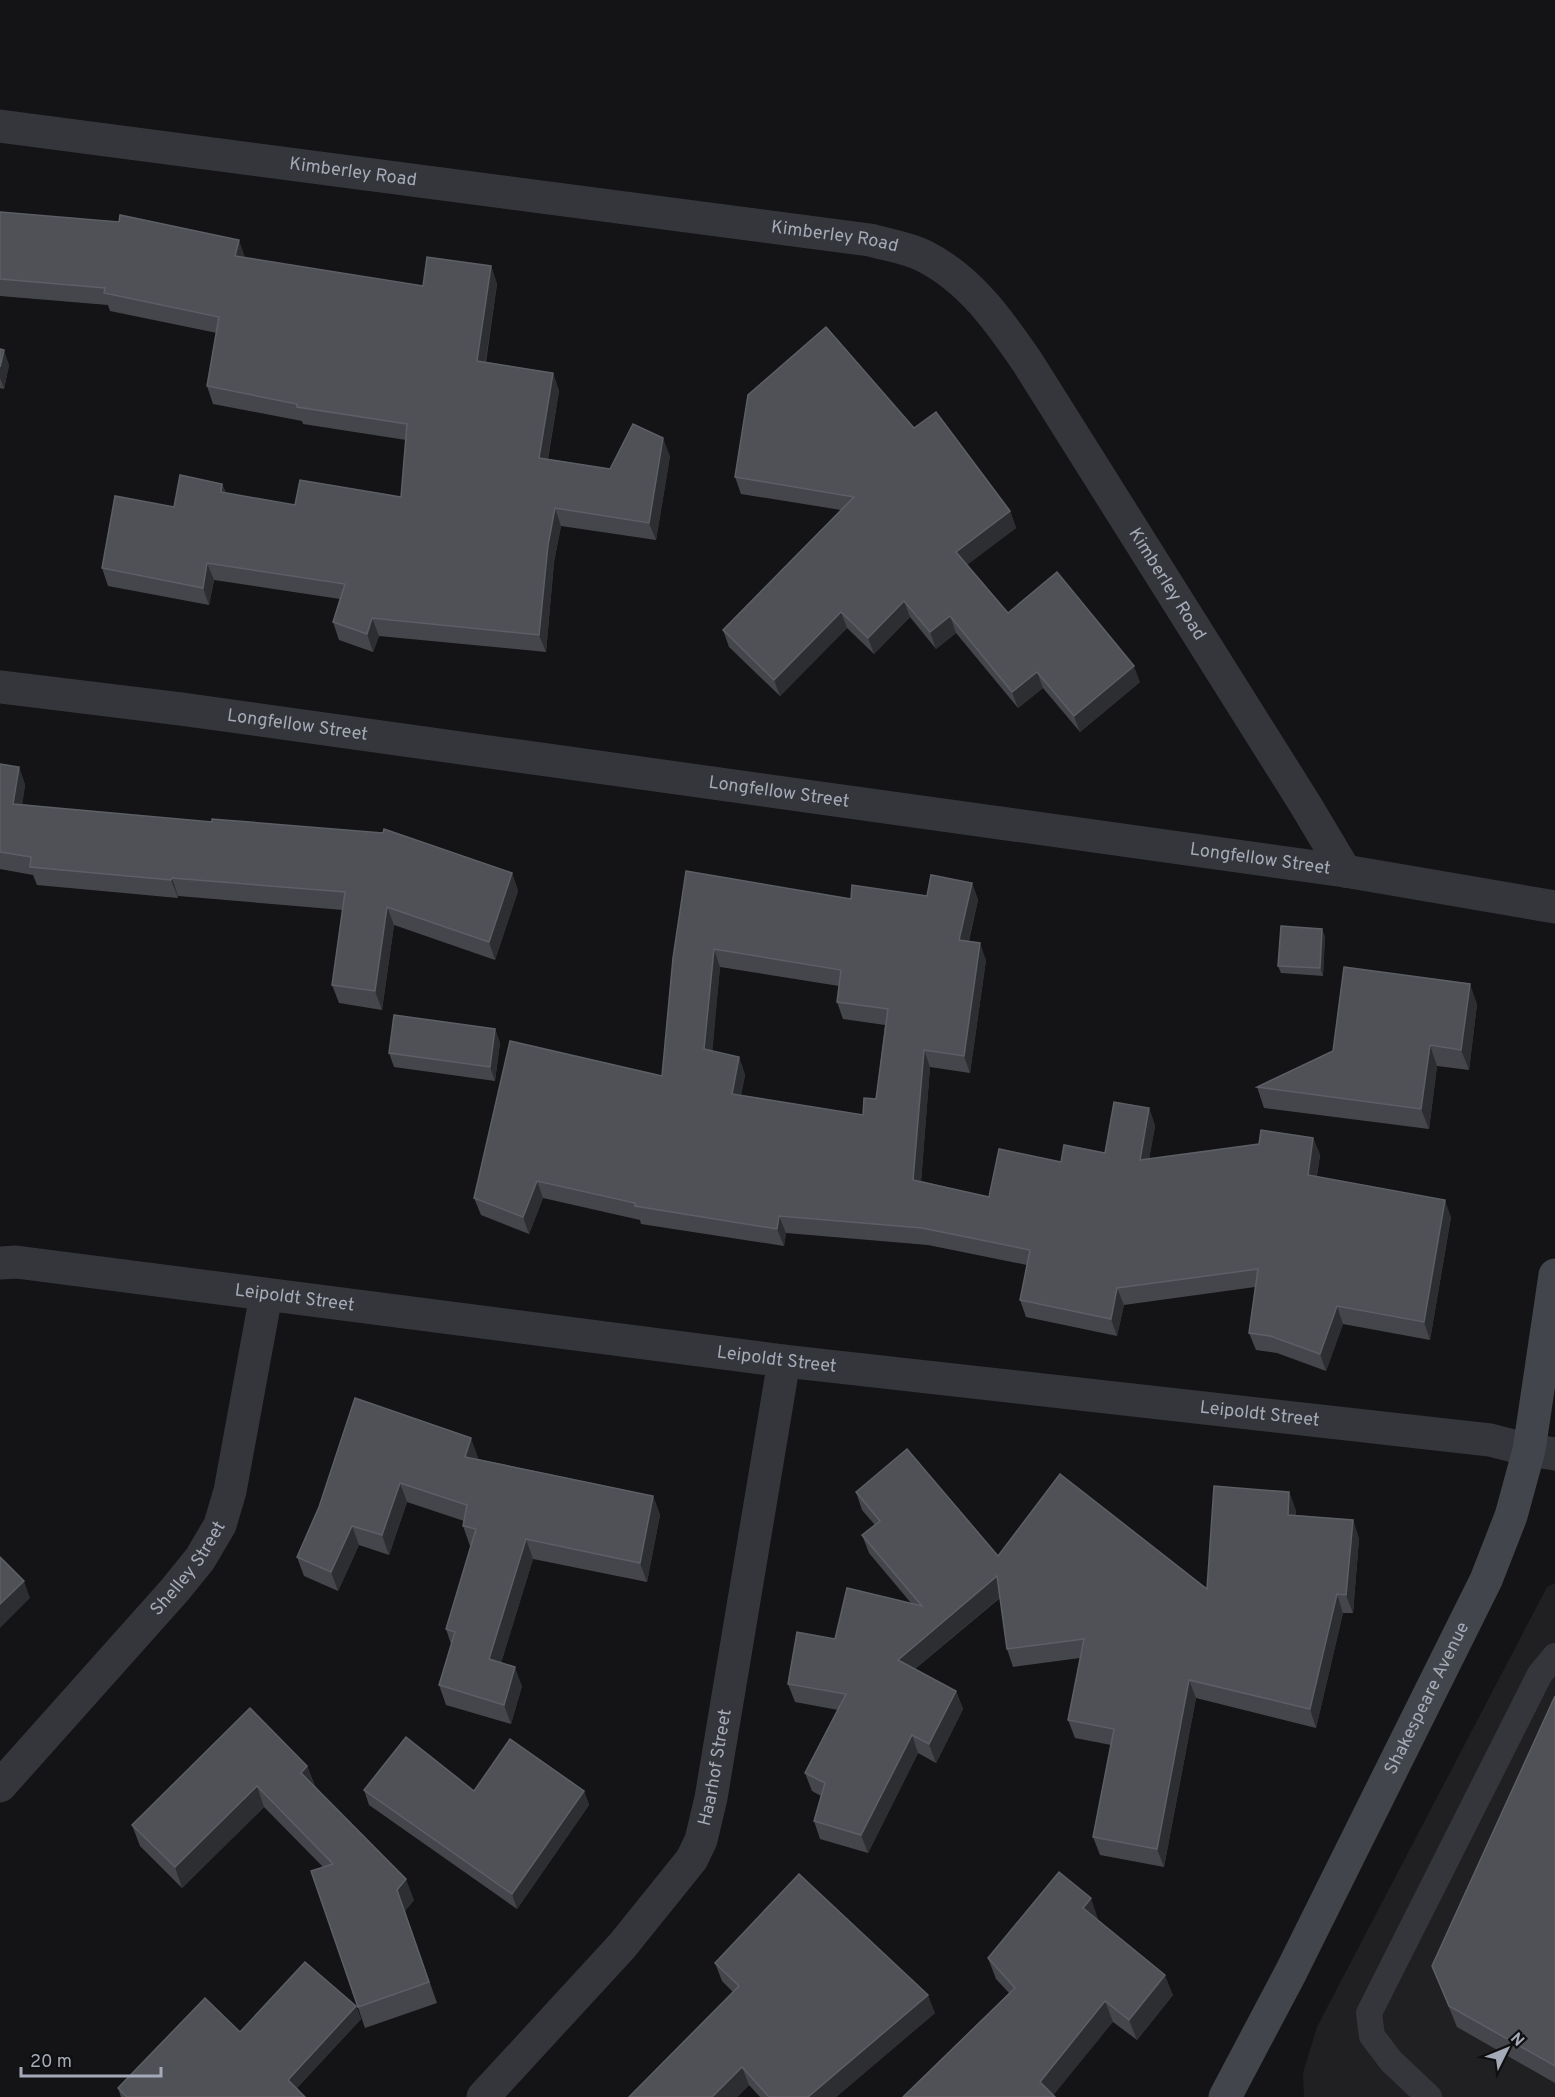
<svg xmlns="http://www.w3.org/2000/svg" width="1555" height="2097" font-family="Overpass,sans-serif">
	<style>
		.built { fill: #202023 }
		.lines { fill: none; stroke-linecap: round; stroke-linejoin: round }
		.lane { stroke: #34363b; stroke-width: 26 }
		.street { stroke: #34363b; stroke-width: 33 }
		.secondary { stroke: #42454b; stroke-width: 33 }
		.wall { fill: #45464b; fill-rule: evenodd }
		.shaded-wall { fill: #2d2e31 }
		.building { fill: #4f5157; stroke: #5d5f66; stroke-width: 1.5; fill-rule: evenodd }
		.labels { text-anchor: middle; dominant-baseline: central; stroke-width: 4.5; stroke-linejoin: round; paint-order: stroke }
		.street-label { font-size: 18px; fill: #a4aab7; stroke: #0f0f11 }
	</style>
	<rect width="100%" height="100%" fill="#141416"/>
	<polygon class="built" points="1555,1583 1555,2097 1304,2097 1303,2073 1317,2027 1547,1587"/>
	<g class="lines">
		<polyline class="lane" points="1429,2097 1391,2061 1372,2036 1369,2013 1540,1674 1555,1656"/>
		<g class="street">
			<path id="s1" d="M0 126 870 240C888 245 908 248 924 256 970 279 1000 322 1028 363L1305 804 1345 871"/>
			<path id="s2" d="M0 687 181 709 1345 871 1555 907"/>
			<path id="s3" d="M0 1263 16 1262 784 1361 1490 1440 1529 1450 1555 1454"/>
			<path id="s4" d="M0 1786 174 1591 200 1559 220 1525 230 1491 266 1295"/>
			<path id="s5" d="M483 2097 622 1946 692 1859 701 1840 711 1798 784 1361"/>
		</g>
		<path class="secondary" id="s6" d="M1225 2097 1291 1972 1486 1580 1511 1516 1529 1450 1555 1275"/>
	</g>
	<g class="wall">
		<polygon points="0,212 245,258 423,286 491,266 497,284 486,362 553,373 559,391 548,459 610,469 670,456 656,540 561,526 554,562 546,652 379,636 373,652 339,640 333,622 340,599 214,580 209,605 108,586 102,568 174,507 222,484 226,493 295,505 401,497 406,440 303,424 302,421 213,404 207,386 217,333 110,311 108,305 0,296"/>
		<polygon points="0,349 9,365 4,389 0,388"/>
		<polygon points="914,428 1010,511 1016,528 966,565 1008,613 1140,682 1080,732 1043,688 1018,708 956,633 936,649 910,617 874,654 847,628 780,696 729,647 723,630 841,510 741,494 735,477"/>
		<polygon points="0,764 19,767 25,785 22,804 512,873 518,891 495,960 394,925 382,1010 339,1003 332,985 343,910 178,896 178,898 37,885 33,875 0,869"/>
		<path d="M972 883 978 900 969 941 986 960 970 1073 930 1067 921 1181 989 1197 1061 1162 1105 1153 1149 1108 1155 1126 1149 1159 1313 1138 1320 1155 1317 1176 1451 1217 1430 1340 1343 1324 1326 1371 1277 1353 1256 1350 1249 1333 1255 1287 1124 1305 1117 1336 1026 1317 1020 1300 1027 1265 928 1245 786 1233 784 1246 641 1224 640 1220 543 1198 529 1234 481 1215 474 1198 662 1076 673 958 851 899 927 896ZM720 967 839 986 837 1002 843 1019 885 1025 876 1099 863 1115 741 1095 745 1075 739 1057 712 1051Z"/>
		<polygon points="1325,936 1323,976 1281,973 1278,966"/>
		<polygon points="1477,1004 1469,1070 1437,1066 1429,1129 1264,1108 1257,1087"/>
		<polygon points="495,1029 500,1043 495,1081 394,1067 389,1053"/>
		<polygon points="478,1457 478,1459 653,1496 660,1515 647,1582 533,1559 501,1663 522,1686 511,1724 446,1705 439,1685 451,1644 446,1629 471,1546 470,1546 463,1526 464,1521 407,1502 389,1555 359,1545 338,1591 304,1576 297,1557 319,1507"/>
		<polygon points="856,1492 998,1556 1207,1589 1289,1492 1296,1511 1296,1515 1353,1520 1359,1539 1353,1613 1343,1613 1316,1728 1196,1698 1164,1867 1100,1855 1093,1837 1111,1745 1075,1738 1068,1720 1080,1658 1013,1667 1007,1649 1000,1598 915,1669 956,1691 963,1709 936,1763 918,1753 868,1853 820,1839 814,1821 821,1796 812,1791 805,1773 838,1710 795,1702 788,1684 835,1639 911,1603 869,1553 862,1535 875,1525 862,1510"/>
		<polygon points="1555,1696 1555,2083 1457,2027 1432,1966"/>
		<polygon points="307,1766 315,1786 414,1900 405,1911 437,2003 365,2028 311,1871 323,1867 264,1807 182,1888 140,1846 132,1825"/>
		<polygon points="364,1790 474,1791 584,1791 589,1805 517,1909 369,1805"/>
		<polygon points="1098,1919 1097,1920 1173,1995 1137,2040 1113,2022 903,2097 1009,1993 996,1979 988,1958"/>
		<polygon points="715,1963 935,2013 836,2097 760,2097 749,2085 737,2097 629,2097 733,1992 722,1981"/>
		<polygon points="356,2006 361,2019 297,2088 305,2097 121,2097 118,2088 240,2032"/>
	</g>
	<g class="shaded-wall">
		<polygon points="239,240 245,257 235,256"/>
		<polygon points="491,266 497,284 483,378 477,361"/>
		<polygon points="4,350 9,365 4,389 0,378 0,367"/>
		<polygon points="553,373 559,391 545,475 539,458"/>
		<polygon points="663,438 670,456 656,540 649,523"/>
		<polygon points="222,484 229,501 221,492"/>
		<polygon points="555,508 561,526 554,562 546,652 539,635 548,545"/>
		<polygon points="1010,511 1016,528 962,569 956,552"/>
		<polygon points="207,563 214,580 209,605 203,588"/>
		<polygon points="904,601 910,617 874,654 868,638"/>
		<polygon points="841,612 847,628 780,696 774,680"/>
		<polygon points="950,616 956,633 936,649 930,632"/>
		<polygon points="372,618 379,636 373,652 367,634"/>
		<polygon points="1134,666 1140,682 1080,732 1074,716"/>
		<polygon points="1037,672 1043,688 1018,708 1012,692"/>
		<polygon points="19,767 25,785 20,822 13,804"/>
		<polygon points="512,873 518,891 495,960 489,942"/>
		<polygon points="172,878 178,896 178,898 171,880"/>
		<polygon points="972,883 978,900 965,957 959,940"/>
		<polygon points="387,907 394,925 382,1010 375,991"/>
		<polygon points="1322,929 1325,936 1323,976 1320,968"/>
		<polygon points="980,943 986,960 970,1073 964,1056"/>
		<polygon points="714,949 720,967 711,1067 704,1049"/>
		<polygon points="1470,984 1477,1004 1469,1070 1461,1050"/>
		<polygon points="495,1029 500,1043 495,1081 490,1067"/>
		<polygon points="1430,1045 1437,1066 1429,1129 1421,1109"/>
		<polygon points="924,1050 930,1067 920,1197 913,1180"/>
		<polygon points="739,1057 745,1075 738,1111 732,1094"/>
		<polygon points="1149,1108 1155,1126 1146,1178 1140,1160"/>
		<polygon points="1313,1138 1320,1155 1314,1192 1308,1175"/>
		<polygon points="537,1181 543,1198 529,1234 523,1217"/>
		<polygon points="1445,1200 1451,1217 1430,1340 1424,1322"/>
		<polygon points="779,1216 786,1233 784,1246 777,1229"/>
		<polygon points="1117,1288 1124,1305 1117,1336 1111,1319"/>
		<polygon points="1337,1306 1343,1324 1326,1371 1320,1354"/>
		<polygon points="471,1438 478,1457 472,1476 465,1457"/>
		<polygon points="400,1483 407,1502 389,1555 382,1535"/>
		<polygon points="1289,1492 1296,1511 1295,1533 1288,1515"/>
		<polygon points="653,1496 660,1515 647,1582 640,1563"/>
		<polygon points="1353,1520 1359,1539 1353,1613 1346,1595"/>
		<polygon points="352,1526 359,1545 338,1591 331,1572"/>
		<polygon points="526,1539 533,1559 496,1679 489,1659"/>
		<polygon points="997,1576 1004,1594 904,1678 898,1660"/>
		<polygon points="24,1581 30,1598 0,1628 0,1604"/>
		<polygon points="1337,1594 1343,1613 1316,1728 1310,1709"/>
		<polygon points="515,1667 522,1686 511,1724 504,1705"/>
		<polygon points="1189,1680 1196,1698 1164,1867 1157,1849"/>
		<polygon points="956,1691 963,1709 936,1763 929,1744"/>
		<polygon points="912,1735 918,1753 868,1853 861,1835"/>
		<polygon points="307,1766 315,1787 301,1773"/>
		<polygon points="257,1786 264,1807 182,1888 175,1867"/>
		<polygon points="584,1791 589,1805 517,1909 512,1894"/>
		<polygon points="406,1879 414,1900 405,1911 437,2003 397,1890"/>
		<polygon points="1091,1898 1098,1919 1090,1929 1083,1908"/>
		<polygon points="1165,1975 1173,1995 1137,2040 1129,2020"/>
		<polygon points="928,1995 935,2013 836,2097 808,2097"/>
		<polygon points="1105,2001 1113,2022 1052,2097 1040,2082"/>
		<polygon points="356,2006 361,2019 293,2092 288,2080"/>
		<polygon points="742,2067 749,2085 737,2097 712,2097"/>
	</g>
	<g class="building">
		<polygon points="0,212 119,222 120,215 239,240 235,256 423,286 427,257 491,266 477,361 553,373 539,458 610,469 633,424 663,438 649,523 555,508 548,545 539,635 372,618 367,634 333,622 345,584 207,563 203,588 102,568 115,496 174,507 180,475 222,484 221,492 295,505 300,480 401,497 407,424 297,407 297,404 207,386 219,317 104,293 105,288 0,279"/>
		<polygon points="826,327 914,428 936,412 1010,511 956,552 1008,613 1057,572 1134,666 1074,716 1037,672 1012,692 950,616 930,632 904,601 868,638 841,612 774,680 723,630 854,497 735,477 748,395"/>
		<polygon points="0,349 4,350 0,367"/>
		<polygon points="0,764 19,767 13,804 212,822 212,819 383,833 384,829 512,873 489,942 387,907 375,991 332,985 345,892 172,878 171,880 30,867 31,857 0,852"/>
		<path d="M686 871 851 899 852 885 927 896 931 875 972 883 959 940 980 943 964 1056 924 1050 913 1180 989 1197 999 1149 1061 1162 1064 1145 1105 1153 1114 1102 1149 1108 1140 1160 1259 1144 1261 1130 1313 1138 1308 1175 1445 1200 1424 1322 1337 1306 1320 1354 1270 1336 1249 1333 1258 1269 1117 1288 1111 1319 1020 1300 1030 1250 922 1228 779 1216 777 1229 635 1206V1203L537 1181 523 1217 474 1198 510 1041 662 1076 673 958ZM714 949 841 970 837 1002 888 1009 876 1099 864 1098 863 1115 732 1094 739 1057 704 1049Z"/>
		<polygon points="1281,926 1322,929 1320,968 1278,966"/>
		<polygon points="1344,967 1470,984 1461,1050 1430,1045 1421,1109 1257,1087 1333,1051"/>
		<polygon points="394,1015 495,1029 490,1067 389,1053"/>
		<polygon points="355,1398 471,1438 465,1457 653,1496 640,1563 526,1539 489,1659 515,1667 504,1705 439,1685 455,1632 446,1629 476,1529 463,1526 467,1505 400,1483 382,1535 352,1526 331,1572 297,1557 319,1507"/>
		<polygon points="907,1449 998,1556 1060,1474 1207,1589 1214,1486 1289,1492 1288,1515 1353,1520 1346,1595 1337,1594 1310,1709 1189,1680 1157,1849 1093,1837 1114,1729 1068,1720 1084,1639 1007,1649 997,1576 898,1660 956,1691 929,1744 912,1735 861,1835 814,1821 825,1783 805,1773 846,1694 788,1684 797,1632 835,1639 847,1588 922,1606 862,1535 880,1521 856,1492"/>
		<polygon points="0,1557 24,1581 0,1604"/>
		<polygon points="1555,1696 1555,2066 1449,2006 1432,1966"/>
		<polygon points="250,1708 307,1766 301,1773 406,1879 397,1890 429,1982 358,2007 311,1871 333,1864 257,1786 175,1867 132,1825"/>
		<polygon points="406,1737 474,1791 510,1739 584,1791 512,1894 364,1790"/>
		<polygon points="1059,1872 1091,1898 1083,1908 1165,1975 1129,2020 1105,2001 1040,2082 1055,2097 903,2097 1015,1988 988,1958"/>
		<polygon points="799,1874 928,1995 808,2097 769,2097 742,2067 712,2097 629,2097 739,1986 715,1963"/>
		<polygon points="305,1962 356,2006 288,2080 305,2097 127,2097 118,2088 205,1998 240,2032"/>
	</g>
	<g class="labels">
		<g class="street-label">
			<text stroke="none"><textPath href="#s1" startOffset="356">Kimberley Road</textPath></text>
			<text stroke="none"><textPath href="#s1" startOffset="842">Kimberley Road</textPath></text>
			<text stroke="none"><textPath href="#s1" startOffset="1346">Kimberley Road</textPath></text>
			<text stroke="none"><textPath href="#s2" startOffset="300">Longfellow Street</textPath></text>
			<text stroke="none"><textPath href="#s2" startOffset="786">Longfellow Street</textPath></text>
			<text stroke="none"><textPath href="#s2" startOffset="1272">Longfellow Street</textPath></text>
			<text stroke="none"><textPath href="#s3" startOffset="297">Leipoldt Street</textPath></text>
			<text stroke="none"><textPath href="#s3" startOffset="783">Leipoldt Street</textPath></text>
			<text stroke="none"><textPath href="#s3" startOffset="1269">Leipoldt Street</textPath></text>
			<text stroke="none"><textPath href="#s4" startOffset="288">Shelley Street</textPath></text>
			<text stroke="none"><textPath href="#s6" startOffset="447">Shakespeare Avenue</textPath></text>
			<text stroke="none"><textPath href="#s5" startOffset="412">Haarhof Street</textPath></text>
		</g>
	</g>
	<g transform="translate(1507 2049) rotate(47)" stroke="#0f0f11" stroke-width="4.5" paint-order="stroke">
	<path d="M0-4.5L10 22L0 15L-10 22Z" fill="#a4aab7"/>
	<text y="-9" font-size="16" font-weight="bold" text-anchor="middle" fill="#a4aab7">N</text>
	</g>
	<path d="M21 2067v9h140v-9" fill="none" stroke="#a4aab7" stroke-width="3"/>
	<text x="30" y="2067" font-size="18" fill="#a4aab7" stroke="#0f0f11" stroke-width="4.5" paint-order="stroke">20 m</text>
</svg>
